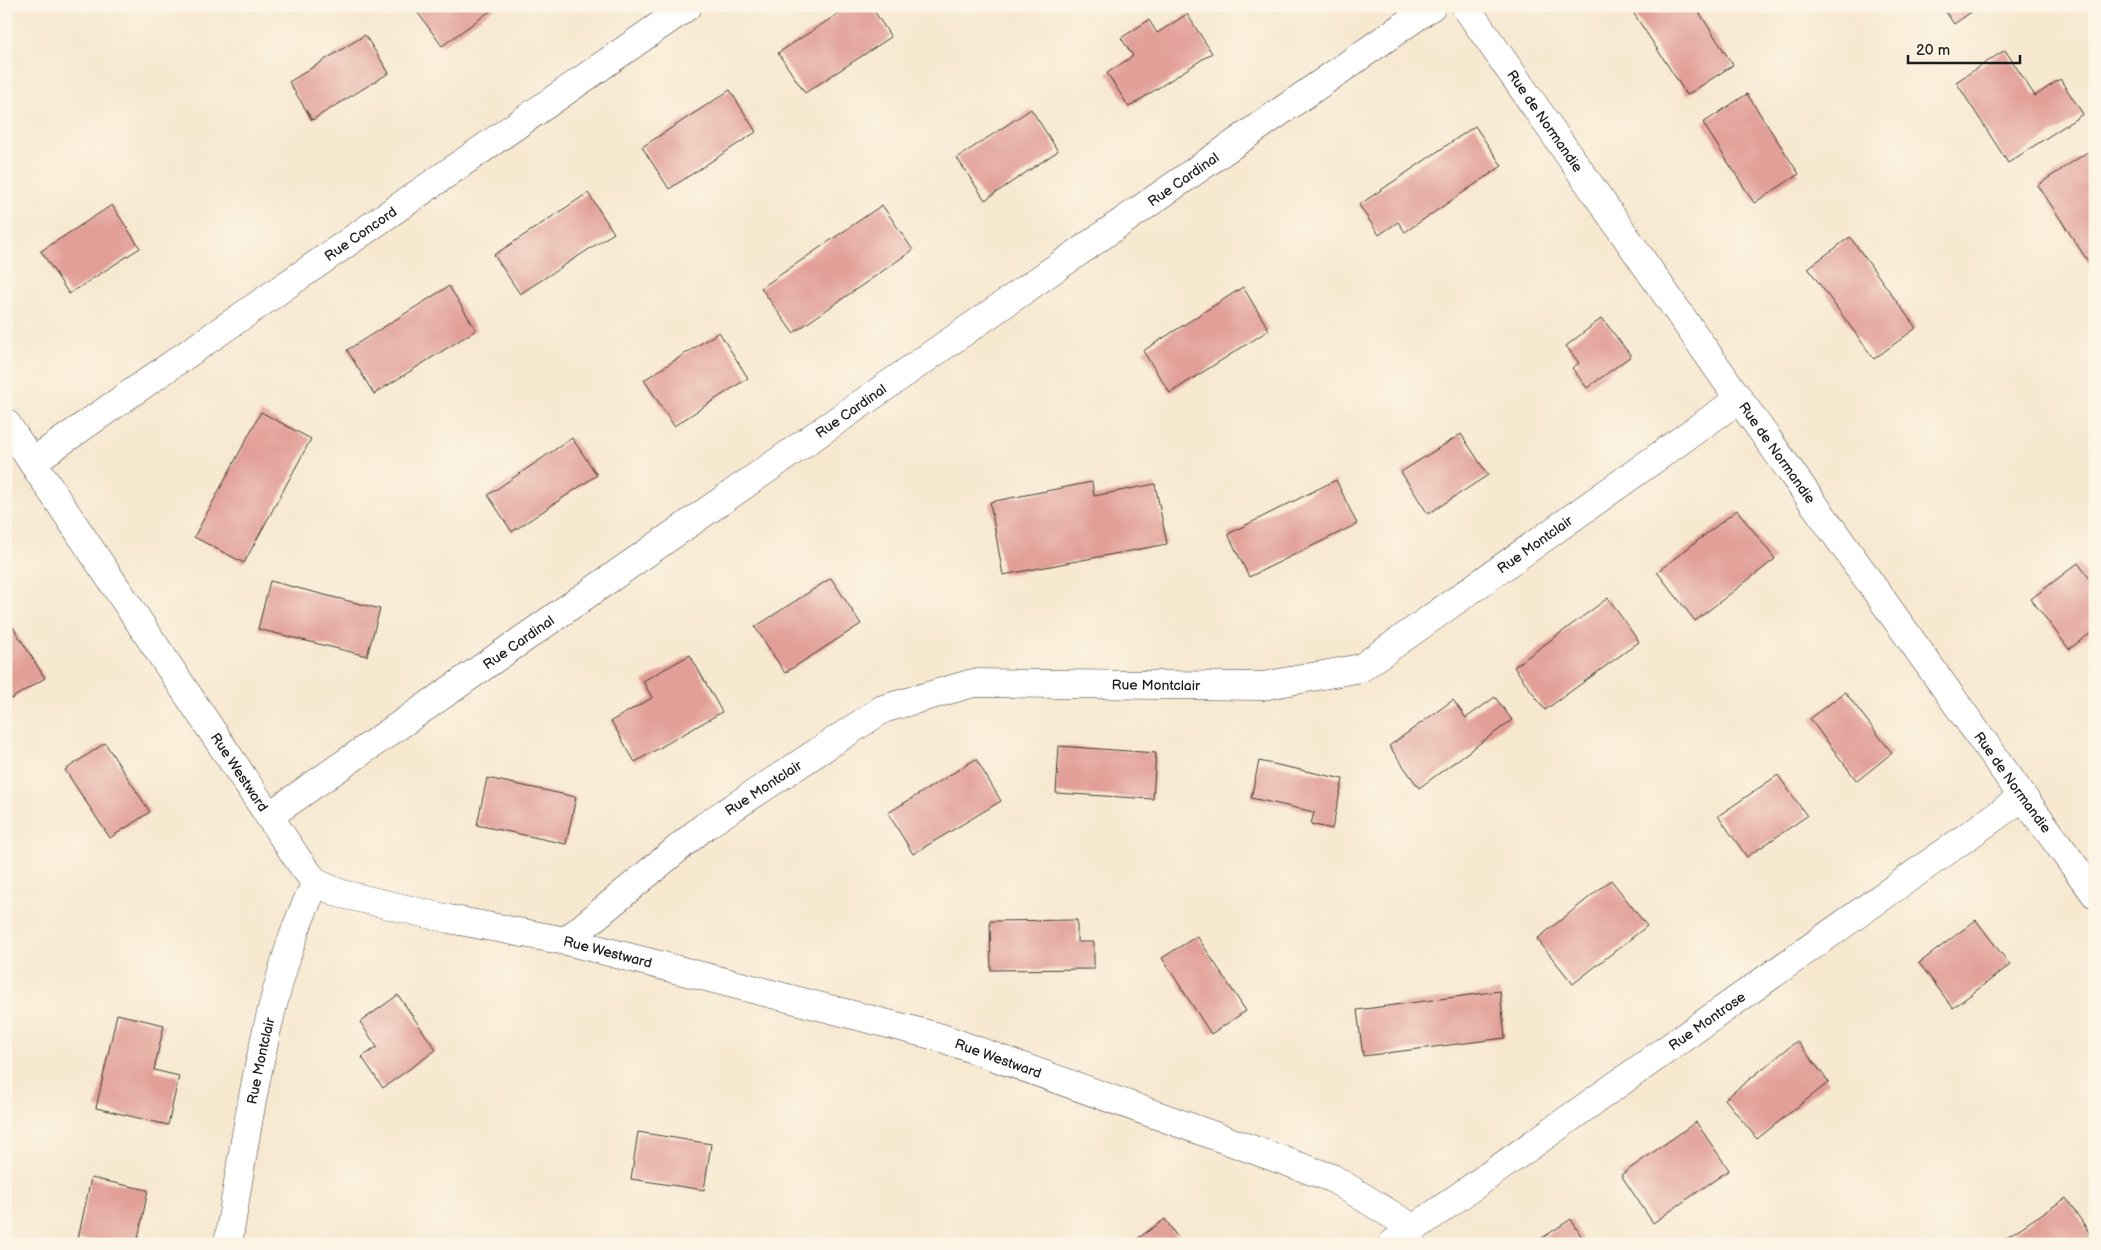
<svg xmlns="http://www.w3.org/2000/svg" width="2101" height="1250" font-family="'Balsamiq Sans',sans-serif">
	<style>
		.building { fill: #e19f97 }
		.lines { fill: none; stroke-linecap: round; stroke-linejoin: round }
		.minor-casing { stroke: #3d3b37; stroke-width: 29 }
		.minor { stroke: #fff; stroke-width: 28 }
		.labels { text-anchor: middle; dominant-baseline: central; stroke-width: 4.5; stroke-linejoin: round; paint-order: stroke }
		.street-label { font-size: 14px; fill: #1c1c1c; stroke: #fcf5e5 }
	</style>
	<rect width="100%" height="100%" fill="#fcf5e5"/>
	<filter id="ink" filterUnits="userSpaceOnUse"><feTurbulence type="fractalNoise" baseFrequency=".02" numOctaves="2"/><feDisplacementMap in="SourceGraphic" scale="10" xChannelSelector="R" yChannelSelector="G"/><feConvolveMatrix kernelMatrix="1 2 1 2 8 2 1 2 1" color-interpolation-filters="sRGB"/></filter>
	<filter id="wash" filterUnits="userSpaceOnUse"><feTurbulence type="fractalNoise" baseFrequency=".0096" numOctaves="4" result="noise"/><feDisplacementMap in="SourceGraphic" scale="20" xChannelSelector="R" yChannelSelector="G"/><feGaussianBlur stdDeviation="1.12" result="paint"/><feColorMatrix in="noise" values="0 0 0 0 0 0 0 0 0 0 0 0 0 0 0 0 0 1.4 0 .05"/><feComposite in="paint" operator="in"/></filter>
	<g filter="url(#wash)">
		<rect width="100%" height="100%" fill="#f7e8d0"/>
		<g id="blocks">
			<g class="building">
				<polygon points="413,6 497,6 442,46"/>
				<polygon points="850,6 871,6 891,37 805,93 778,53"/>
				<polygon points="1629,6 1695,6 1733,65 1687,95"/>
				<polygon points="1942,6 1980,6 1954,24"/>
				<polygon points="1187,14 1212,53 1129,107 1107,73 1133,56 1121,38 1149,20 1157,33"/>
				<polygon points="365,35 389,73 312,120 289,82"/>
				<polygon points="2005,50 2035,96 2060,79 2083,114 2008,163 1956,82"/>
				<polygon points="730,90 756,132 669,189 642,147"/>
				<polygon points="1747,94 1799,174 1754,203 1703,123"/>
				<polygon points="1031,109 1058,151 985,200 957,158"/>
				<polygon points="1475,126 1502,166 1405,232 1398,222 1379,235 1359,205"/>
				<polygon points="2095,147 2095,264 2091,266 2038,185"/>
				<polygon points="588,193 614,233 520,294 494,255"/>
				<polygon points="112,205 140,248 69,294 41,251"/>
				<polygon points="882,205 913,250 793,333 761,288"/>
				<polygon points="1850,237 1916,328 1874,359 1808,268"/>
				<polygon points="449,286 476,330 374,394 347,350"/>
				<polygon points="1243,287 1269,330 1170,393 1143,351"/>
				<polygon points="1602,318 1631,356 1587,388 1572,368 1579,363 1566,346"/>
				<polygon points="719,332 748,378 674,426 644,380"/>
				<polygon points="261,412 311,439 244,563 194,537"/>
				<polygon points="1461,434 1488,475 1428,514 1401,472"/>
				<polygon points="572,438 597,475 512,532 488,495"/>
				<polygon points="1336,480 1357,524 1249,577 1228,534"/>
				<polygon points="1092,482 1094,496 1155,484 1167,544 1003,575 990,502"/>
				<polygon points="1737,510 1775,559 1695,621 1657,572"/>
				<polygon points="2078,563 2095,586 2095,630 2069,649 2031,599"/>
				<polygon points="831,578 861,624 785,673 755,627"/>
				<polygon points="270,581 380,609 367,656 258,629"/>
				<polygon points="1608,598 1639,642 1545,710 1514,667"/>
				<polygon points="6,616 45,678 6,702"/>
				<polygon points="690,655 722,712 635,762 611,721 652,698 643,681"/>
				<polygon points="1845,692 1892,753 1857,781 1810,719"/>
				<polygon points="1495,697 1512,720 1419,788 1389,746 1453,700 1466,718"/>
				<polygon points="105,743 150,812 110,838 65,770"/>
				<polygon points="1059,746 1156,753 1153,799 1056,793"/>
				<polygon points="976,759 1001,801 913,854 888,813"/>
				<polygon points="1259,761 1343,779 1332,829 1311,824 1314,812 1251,798"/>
				<polygon points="1778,775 1807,816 1747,857 1718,816"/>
				<polygon points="487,778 576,797 566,844 477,825"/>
				<polygon points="1611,880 1647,926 1573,984 1537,939"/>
				<polygon points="1077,920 1077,942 1094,942 1094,969 991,970 990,921"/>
				<polygon points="1976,920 2010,965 1953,1008 1919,963"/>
				<polygon points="1197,936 1246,1011 1211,1034 1162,958"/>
				<polygon points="1500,991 1505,1038 1363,1056 1357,1010"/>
				<polygon points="398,995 436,1050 383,1088 362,1057 377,1047 360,1022"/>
				<polygon points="117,1014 164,1025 154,1070 179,1076 168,1125 96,1108"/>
				<polygon points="1797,1041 1829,1082 1757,1139 1725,1099"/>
				<polygon points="1696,1122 1729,1170 1653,1223 1621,1175"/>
				<polygon points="638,1132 711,1144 704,1190 631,1179"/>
				<polygon points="91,1178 148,1190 137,1244 103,1244 78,1239"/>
				<polygon points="2066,1198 2093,1238 2084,1244 1996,1244"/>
				<polygon points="1165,1219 1182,1244 1130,1244"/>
				<polygon points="1571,1219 1586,1244 1533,1244"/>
			</g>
		</g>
	</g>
	<g filter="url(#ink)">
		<use href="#blocks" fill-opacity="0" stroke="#3d3b37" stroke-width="1"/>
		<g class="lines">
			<defs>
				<g id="minor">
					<path id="s1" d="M1465 6 1739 399 2023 797 2095 894"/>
					<path id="s2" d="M6 423 299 861 316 883 342 894 449 919 566 941 939 1037 1332 1178 1413 1228"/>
					<path id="s3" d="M32 462 688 6"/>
					<path id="s4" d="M269 816 1432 6"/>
					<path id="s5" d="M566 941 705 826 883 709 973 683 1263 686 1361 668 1739 399"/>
					<path id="s6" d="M228 1244C241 1164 253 1083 273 1005 284 963 296 921 316 883"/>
					<path id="s7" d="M1392 1244 2023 797"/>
				</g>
			</defs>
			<use href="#minor" class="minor-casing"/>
			<use href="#minor" class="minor"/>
		</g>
	</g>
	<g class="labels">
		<g class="street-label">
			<text stroke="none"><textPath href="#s1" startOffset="140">Rue de Normandie</textPath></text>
			<text stroke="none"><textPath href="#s4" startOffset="1114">Rue Cardinal</textPath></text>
			<text stroke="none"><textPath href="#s3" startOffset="400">Rue Concord</textPath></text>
			<text stroke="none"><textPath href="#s4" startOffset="709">Rue Cardinal</textPath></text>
			<text stroke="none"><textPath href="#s1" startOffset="545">Rue de Normandie</textPath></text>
			<text stroke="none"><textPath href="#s5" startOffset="1090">Rue Montclair</textPath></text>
			<text stroke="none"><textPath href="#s4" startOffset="304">Rue Cardinal</textPath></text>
			<text stroke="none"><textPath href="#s5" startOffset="670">Rue Montclair</textPath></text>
			<text stroke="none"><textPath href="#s2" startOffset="420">Rue Westward</textPath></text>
			<text stroke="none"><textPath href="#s1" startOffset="950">Rue de Normandie</textPath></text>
			<text stroke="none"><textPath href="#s5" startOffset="250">Rue Montclair</textPath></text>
			<text stroke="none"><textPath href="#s2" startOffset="855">Rue Westward</textPath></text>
			<text stroke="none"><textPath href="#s7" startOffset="386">Rue Montrose</textPath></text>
			<text stroke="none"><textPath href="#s2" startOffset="1260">Rue Westward</textPath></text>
			<text stroke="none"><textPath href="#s6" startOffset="186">Rue Montclair</textPath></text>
		</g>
	</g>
	<rect width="2101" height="1250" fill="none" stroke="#fcf5e5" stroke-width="25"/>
	<path d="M1908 55v8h112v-8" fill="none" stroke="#1c1c1c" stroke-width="2.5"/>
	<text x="1916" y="55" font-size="15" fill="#1c1c1c" stroke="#fcf5e5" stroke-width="4" paint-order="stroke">20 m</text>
</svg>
